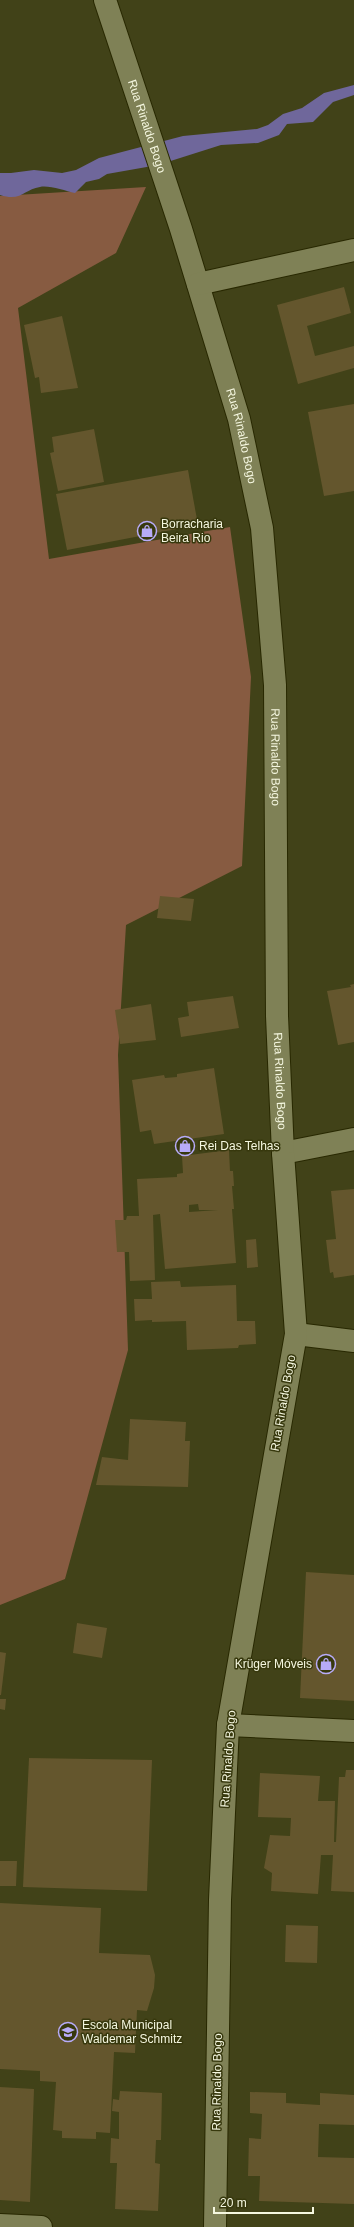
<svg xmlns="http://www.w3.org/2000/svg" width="354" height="2227" font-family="Arial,sans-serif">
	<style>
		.green { fill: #875b41 }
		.water { fill: #6f679b }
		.building { fill: #64562d; fill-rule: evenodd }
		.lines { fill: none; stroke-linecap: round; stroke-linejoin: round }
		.street-casing { stroke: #282800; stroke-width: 24 }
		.secondary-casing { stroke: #282800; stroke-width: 24 }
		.street { stroke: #7f8156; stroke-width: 22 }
		.secondary { stroke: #7f8156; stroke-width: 22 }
		.labels { text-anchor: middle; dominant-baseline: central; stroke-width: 3; stroke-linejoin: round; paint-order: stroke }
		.street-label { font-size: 12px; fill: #f5f7e0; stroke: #37380d }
		.poi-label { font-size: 12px; fill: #f5f7e0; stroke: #37380d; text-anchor: start }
	</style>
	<rect width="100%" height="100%" fill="#414218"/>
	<polygon class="green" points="146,187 116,253 18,308 49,559 230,527 251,677 242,866 126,925 118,1055 128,1350 65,1579 0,1605 0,196"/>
	<path class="water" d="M354 85V95L333 102 313 122 287 124 279 135 258 143 221 145 158 165 107 174 99 179 86 182 75 193C65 191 49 185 40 187 24 189 22 202 0 195V173H11L34 170 62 173 76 170 99 158 183 136 257 129 268 125 283 114 302 108 324 93Z"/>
	<g class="building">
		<polygon points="344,287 351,313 307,326 315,356 354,346 354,368 298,384 277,305"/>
		<polygon points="62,316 78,388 41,393 39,377 35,378 24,325"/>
		<polygon points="354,404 354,491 324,496 308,412"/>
		<polygon points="94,429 104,482 58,491 50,453 54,452 52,437"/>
		<polygon points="188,470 198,525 67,550 56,494"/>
		<polygon points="160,896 194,899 191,921 157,918"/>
		<polygon points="354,984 354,1042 338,1045 327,991 351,987 350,985"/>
		<polygon points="233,996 239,1028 181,1037 178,1018 189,1016 187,1002"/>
		<polygon points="151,1004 156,1040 120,1044 115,1010"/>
		<polygon points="214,1068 224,1134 154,1144 151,1130 140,1132 132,1080 164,1075 165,1078 177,1077 177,1074"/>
		<path d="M229 1150 230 1171H233L234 1186H232L234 1209H232L236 1263 165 1269 160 1214 153 1215 155 1280 130 1281 129 1252H117L115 1220H126L127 1216H139L137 1179 177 1177V1174L183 1173 182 1156ZM198 1204 199 1210H218L189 1212V1205Z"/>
		<polygon points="354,1189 354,1275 334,1278 333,1272 330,1273 326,1240 336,1239 331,1191"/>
		<polygon points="256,1239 258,1267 247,1268 246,1240"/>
		<polygon points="180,1281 181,1287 236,1285 237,1321 255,1321 256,1344 239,1345 238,1348 187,1350 186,1321 152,1322 152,1320 135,1321 134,1299 152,1299 151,1282"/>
		<polygon points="130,1419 186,1422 185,1441 190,1441 188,1487 96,1485 102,1457 128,1460"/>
		<polygon points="306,1572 354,1575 354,1701 300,1698"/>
		<polygon points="77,1623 107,1628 102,1658 73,1653"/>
		<polygon points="0,1652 6,1653 1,1695 0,1695"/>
		<polygon points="0,1699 6,1699 5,1710 0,1709"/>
		<polygon points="29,1758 152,1760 147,1891 23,1887"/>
		<polygon points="346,1770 354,1770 354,1892 331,1891 333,1855 321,1855 318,1894 271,1891 272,1873 264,1868 270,1835 290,1836 291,1818 258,1817 260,1773 320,1776 318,1801 335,1801 334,1842 336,1842 339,1777 345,1777"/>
		<polygon points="0,1861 17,1861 16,1886 0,1886"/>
		<polygon points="0,1903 101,1908 99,1953 150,1955 155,1975 154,1988 147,2011 137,2010 135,2053 114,2052 110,2133 96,2132 96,2139 62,2138 62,2131 53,2130 56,2082 40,2081 40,2071 0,2069"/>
		<polygon points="286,1925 318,1926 317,1963 285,1962"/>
		<polygon points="0,2087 34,2089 30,2202 0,2200"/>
		<polygon points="120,2091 162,2093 161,2140 156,2140 155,2163 160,2164 158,2211 115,2209 117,2163 110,2163 111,2138 119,2139 119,2112 112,2111 113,2099 119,2100"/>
		<polygon points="250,2092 286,2093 286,2103 320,2105 320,2093 354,2095 354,2125 319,2124 318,2157 354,2158 354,2204 259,2201 260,2176 248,2176 249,2138 261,2139 262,2114 250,2113"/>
	</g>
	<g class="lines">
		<defs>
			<g id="street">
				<polyline points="283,1153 354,1139"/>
				<polyline points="296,1334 354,1341"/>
				<polyline points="228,1725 354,1731"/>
				<polyline points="0,2225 41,2227"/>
			</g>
			<g id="secondary">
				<path id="s1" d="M105 0 181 229 239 419 262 528 275 685 277 1016 283 1153 296 1334 228 1725 220 1900 215 2227"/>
				<polyline points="198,284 354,250"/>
			</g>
		</defs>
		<use href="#street" class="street-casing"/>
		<use href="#secondary" class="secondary-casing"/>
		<use href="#street" class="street"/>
		<use href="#secondary" class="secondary"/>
	</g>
	<defs>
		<symbol id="shop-ring" viewBox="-11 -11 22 22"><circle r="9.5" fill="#37380d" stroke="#b7abf8" stroke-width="1.5"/><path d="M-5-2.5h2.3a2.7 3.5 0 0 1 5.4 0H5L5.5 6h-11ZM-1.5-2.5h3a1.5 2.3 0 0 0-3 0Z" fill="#b7abf8"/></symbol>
		<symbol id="school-ring" viewBox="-11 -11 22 22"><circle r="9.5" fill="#37380d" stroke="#b7abf8" stroke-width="1.5"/><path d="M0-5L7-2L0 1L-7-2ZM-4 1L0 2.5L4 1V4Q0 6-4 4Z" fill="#b7abf8"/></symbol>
	</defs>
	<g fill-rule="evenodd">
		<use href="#shop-ring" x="136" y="520" width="22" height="22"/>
		<use href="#shop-ring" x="174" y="1135" width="22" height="22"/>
		<use href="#shop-ring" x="315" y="1653" width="22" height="22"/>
		<use href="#school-ring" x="57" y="2021" width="22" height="22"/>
	</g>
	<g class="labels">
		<g class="street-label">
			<text stroke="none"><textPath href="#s1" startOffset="133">Rua Rinaldo Bogo</textPath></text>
			<text stroke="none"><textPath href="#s1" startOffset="457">Rua Rinaldo Bogo</textPath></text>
			<text stroke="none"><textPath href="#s1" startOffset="781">Rua Rinaldo Bogo</textPath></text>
			<text stroke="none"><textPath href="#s1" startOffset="1105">Rua Rinaldo Bogo</textPath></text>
			<text transform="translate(283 1403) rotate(-80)">Rua Rinaldo Bogo</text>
			<text transform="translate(228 1759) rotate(-86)">Rua Rinaldo Bogo</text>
			<text transform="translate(217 2082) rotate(-89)">Rua Rinaldo Bogo</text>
		</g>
		<g class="poi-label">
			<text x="161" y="524">Borracharia<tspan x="161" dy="14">Beira Rio</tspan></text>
			<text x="199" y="1146">Rei Das Telhas</text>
			<text x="312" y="1664" text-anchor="end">Krüger Móveis</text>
			<text x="82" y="2025">Escola Municipal<tspan x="82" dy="14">Waldemar Schmitz</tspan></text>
		</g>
	</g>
	<path d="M214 2207v6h99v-6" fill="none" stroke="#f5f7e0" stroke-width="2"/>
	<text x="220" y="2207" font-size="12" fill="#f5f7e0" stroke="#37380d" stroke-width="3" paint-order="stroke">20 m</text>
</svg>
